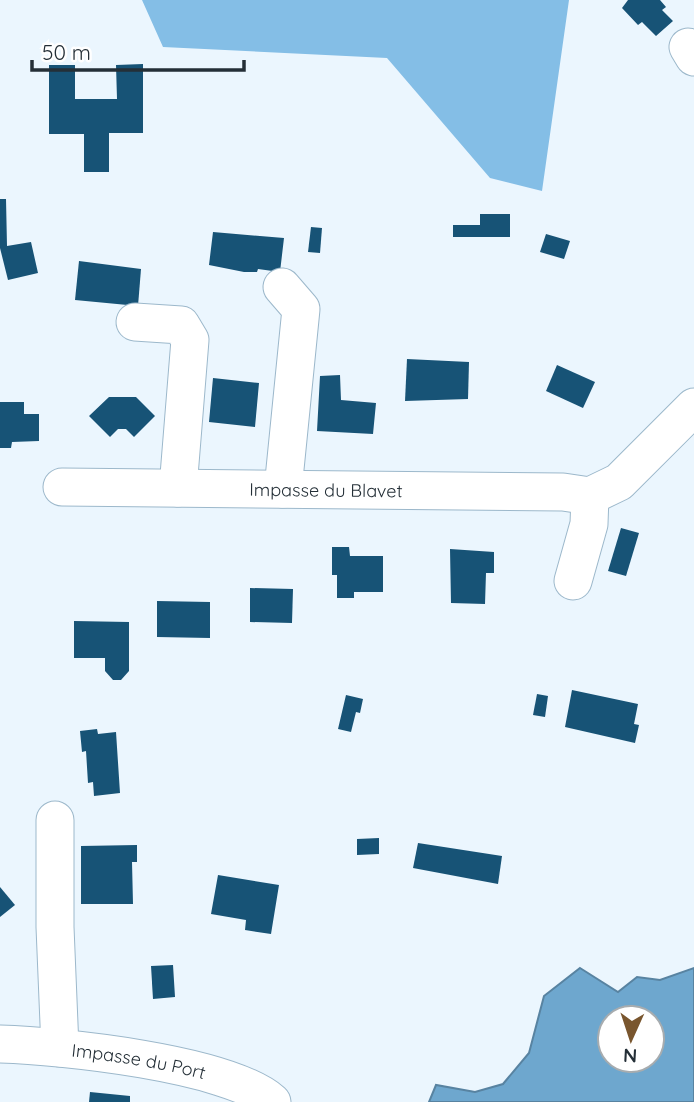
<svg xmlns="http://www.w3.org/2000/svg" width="694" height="1102" font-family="Quicksand,sans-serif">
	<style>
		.forest { fill: #84bee6 }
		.water { fill: #6ea7ce; stroke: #5883a1; stroke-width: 2; fill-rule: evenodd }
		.building { fill: #175376 }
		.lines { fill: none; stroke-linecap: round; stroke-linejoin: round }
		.minor-casing { stroke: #9cb8cb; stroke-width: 39 }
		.minor { stroke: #fff; stroke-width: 37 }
		.labels { text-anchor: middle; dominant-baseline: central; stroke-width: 7; stroke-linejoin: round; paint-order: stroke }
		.street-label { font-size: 18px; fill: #242f37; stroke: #fff }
	</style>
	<rect width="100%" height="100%" fill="#ebf6fe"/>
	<polygon class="forest" points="142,0 569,0 542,191 490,178 387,58 163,47"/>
	<path class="water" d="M580 968 618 992 637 977 660 980 694 968V1102H429L436 1085 475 1092 503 1084 529 1053 544 996ZM610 1018H652V1060H610Z"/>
	<g class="building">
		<polygon points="628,0 660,0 666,7 662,10 673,21 656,36 642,22 638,25 622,8"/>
		<polygon points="143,64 143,133 109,133 109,172 84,172 84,134 49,134 49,65 75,65 75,99 117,99 116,65"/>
		<polygon points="0,199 6,199 7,246 31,242 38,273 8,280 0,248"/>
		<polygon points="480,214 510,214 510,237 453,237 453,225 480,225"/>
		<polygon points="311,227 322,228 320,253 308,252"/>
		<polygon points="213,232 284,238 280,272 258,269 257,272 244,272 209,265"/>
		<polygon points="546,234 570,241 564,259 540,252"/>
		<polygon points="79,261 141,269 138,306 75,300"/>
		<polygon points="407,359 469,362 468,399 405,401"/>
		<polygon points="557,365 595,382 583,408 546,391"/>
		<polygon points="340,375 341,400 376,403 373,434 317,431 320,376"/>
		<polygon points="213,378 259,383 255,427 209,422"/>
		<polygon points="109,397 136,397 155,416 134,437 126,429 118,429 110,437 89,416"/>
		<polygon points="0,402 24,402 24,414 39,414 39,441 12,442 11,448 0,448"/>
		<polygon points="621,528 639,533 626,576 608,571"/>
		<polygon points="332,547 349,547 350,556 383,556 383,592 354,592 354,598 337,598 337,575 332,575"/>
		<polygon points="450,549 494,552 494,573 486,573 485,604 451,603"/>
		<polygon points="250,588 293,589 292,623 250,622"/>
		<polygon points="157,601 210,602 210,638 157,637"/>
		<polygon points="74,621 129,622 129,671 121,680 113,680 105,671 105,658 74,658"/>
		<polygon points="572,690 638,704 634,724 639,725 635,743 565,727"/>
		<polygon points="537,694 548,696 545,717 533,715"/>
		<polygon points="346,695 363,699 360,713 356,712 351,732 338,729"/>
		<polygon points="97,729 98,734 116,732 120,793 94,796 93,782 88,783 86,751 82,752 80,731"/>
		<polygon points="379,838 379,854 357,855 357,839"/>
		<polygon points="418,843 502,856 498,884 413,868"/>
		<polygon points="137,845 137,862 132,862 133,904 81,904 81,846"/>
		<polygon points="218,875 279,885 271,934 245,930 246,920 211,914"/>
		<polygon points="0,887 15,905 0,917"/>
		<polygon points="173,965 175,997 153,999 151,966"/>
		<polygon points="90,1092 130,1096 130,1102 89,1102"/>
	</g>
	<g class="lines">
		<defs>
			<g id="minor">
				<polyline points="688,47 694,57"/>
				<polyline points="282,287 301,309 283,489"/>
				<polyline points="135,322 181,325 190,340 178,488"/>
				<path id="s1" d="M62 487 563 492 590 496"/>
				<polyline points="590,496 619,482 694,407"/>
				<polyline points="573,581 589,524 590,496"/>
				<polyline points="55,820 55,927 60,1048"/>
				<path id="s2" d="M0 1044C61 1046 228 1063 272 1102"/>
			</g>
		</defs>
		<use href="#minor" class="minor-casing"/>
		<use href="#minor" class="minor"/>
	</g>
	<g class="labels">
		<g class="street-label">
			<text stroke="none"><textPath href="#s1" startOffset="264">Impasse du Blavet</textPath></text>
			<text stroke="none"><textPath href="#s2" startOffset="140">Impasse du Port</textPath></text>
		</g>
	</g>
	<g transform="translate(631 1039) rotate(183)"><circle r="33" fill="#ffffff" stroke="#a7acaf" stroke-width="2"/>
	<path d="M0-5L12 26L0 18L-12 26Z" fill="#79562e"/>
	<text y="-10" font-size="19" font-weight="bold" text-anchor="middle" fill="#242f37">N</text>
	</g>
	<path d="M32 60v10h212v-10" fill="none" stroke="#242f37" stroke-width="3.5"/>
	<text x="42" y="60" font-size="21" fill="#242f37" stroke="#ffffff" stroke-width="5" paint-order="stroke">50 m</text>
</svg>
